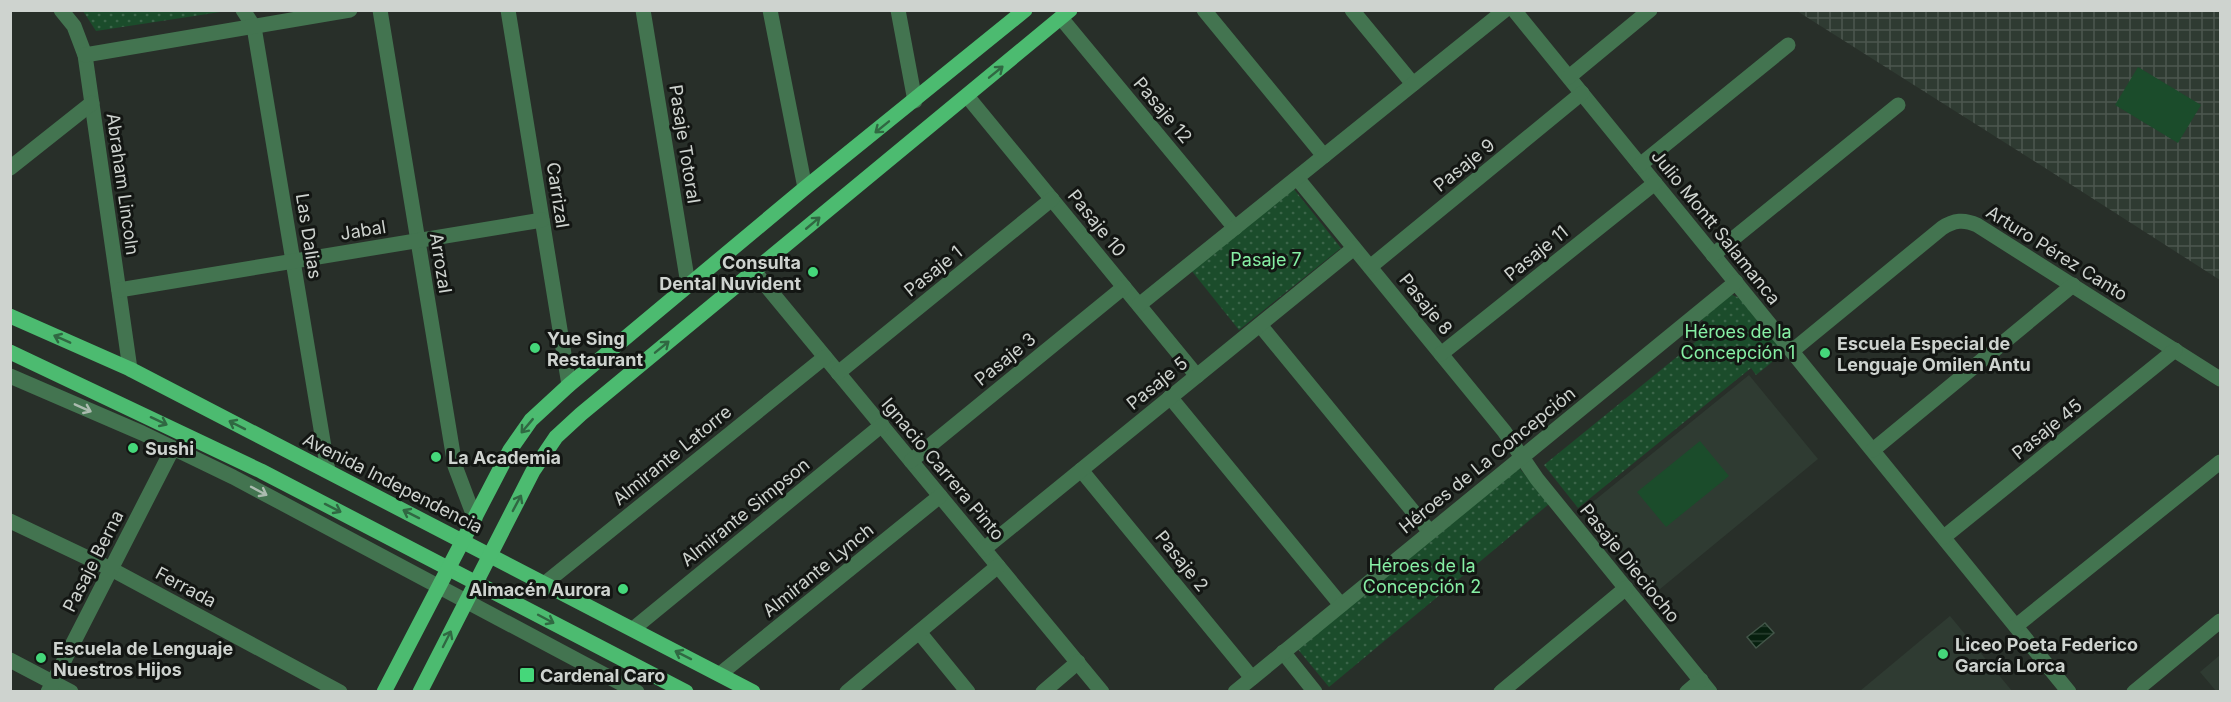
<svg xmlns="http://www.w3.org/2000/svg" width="2231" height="702" font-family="Inter,sans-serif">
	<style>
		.built { fill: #2f3b32 }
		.industrial { fill: url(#industrial-grid) }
		.park { fill: url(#park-dots) }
		.garden { fill: #1b4c2b }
		.water { fill: url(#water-rules); stroke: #435649; stroke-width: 1.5 }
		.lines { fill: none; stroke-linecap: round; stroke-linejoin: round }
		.minor { stroke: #437450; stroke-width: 15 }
		.major { stroke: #4cbb70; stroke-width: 15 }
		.oneway { stroke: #306842 }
		.oneway2 { stroke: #abbbaf }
		.poi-dot { fill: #45d77a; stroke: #131613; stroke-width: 2 }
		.labels { text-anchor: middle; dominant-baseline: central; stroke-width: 6; stroke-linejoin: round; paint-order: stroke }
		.street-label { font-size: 18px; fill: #ced3cf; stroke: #131613 }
		.park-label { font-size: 18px; fill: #86efa4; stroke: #131613 }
		.poi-label { font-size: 18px; font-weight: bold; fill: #ced3cf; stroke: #131613; text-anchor: start }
	</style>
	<defs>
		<pattern id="industrial-grid" width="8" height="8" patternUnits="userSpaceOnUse" patternTransform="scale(1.5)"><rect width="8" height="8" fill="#2f3b32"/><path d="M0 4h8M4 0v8" fill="none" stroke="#4c564f"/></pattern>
		<pattern id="park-dots" width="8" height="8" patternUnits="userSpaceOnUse" patternTransform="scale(1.5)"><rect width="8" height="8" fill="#1b4c2b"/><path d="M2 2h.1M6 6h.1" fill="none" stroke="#3b6549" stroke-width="1.8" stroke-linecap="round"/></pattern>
		<pattern id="water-rules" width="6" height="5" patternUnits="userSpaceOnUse" patternTransform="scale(1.5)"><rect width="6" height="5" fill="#07200f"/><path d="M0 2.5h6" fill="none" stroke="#2a4031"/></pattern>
	</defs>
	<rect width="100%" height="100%" fill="#282f29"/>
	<g class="built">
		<polygon points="1749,375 1818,459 1654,594 1584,509"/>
		<polygon points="1950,616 2012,691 1860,691"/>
		<polygon points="2220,655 2220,691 2216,691 2200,672"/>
	</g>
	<polygon class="industrial" points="1797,11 2220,11 2220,280 2042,166"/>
	<g class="park">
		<polygon points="83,11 227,11 96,31"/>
		<polygon points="1293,188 1341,248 1239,330 1191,270"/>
		<polygon points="1730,294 1742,299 1780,347 1777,358 1756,375 1751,368 1578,508 1544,465 1710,330 1701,318"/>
		<polygon points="1516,464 1549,504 1329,687 1296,647"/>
	</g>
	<g class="garden">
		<polygon points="2138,67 2201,105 2178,143 2115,105"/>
		<polygon points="1700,441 1729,476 1666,527 1637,492"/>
	</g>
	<polygon class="water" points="1765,623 1774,633 1756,648 1747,637"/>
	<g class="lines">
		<g class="minor">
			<polyline points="61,10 74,26 85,55 130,369"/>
			<polyline points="243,10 254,27 328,471"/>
			<polyline points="380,10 455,466 475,519"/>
			<polyline points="508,10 569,385"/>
			<polyline points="643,10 688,284"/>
			<polyline points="770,10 805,188"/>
			<polyline points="898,10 915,101"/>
			<polyline points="1204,10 1324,156"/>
			<polyline points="1352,10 1413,84"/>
			<polyline points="1514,10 2069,692"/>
			<polyline points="1061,18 1235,228"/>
			<polyline points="85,55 350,10"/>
			<polyline points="1569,77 1650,10"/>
			<polyline points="967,96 1197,376"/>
			<polyline points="1640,165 1788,45"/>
			<polyline points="10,168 92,103"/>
			<polyline points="1297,178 1504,431 1537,479 1710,692"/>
			<polyline points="1713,255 1898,105"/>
			<polyline points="1370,267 1582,93"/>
			<polyline points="754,271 1102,692"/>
			<polyline points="119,290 542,220"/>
			<polyline points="1139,305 1505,10"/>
			<polyline points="1260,325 1430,532"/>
			<path d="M1792 351 1942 228C1954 220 1964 219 1977 225L2220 379"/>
			<polyline points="1441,354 1655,183"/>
			<polyline points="838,373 1052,199"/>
			<polyline points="10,376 142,433 233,477 637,692"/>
			<polyline points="1170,397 1341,605"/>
			<polyline points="1873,450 2073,285"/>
			<polyline points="911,461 1124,287"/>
			<polyline points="1081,470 1252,678"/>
			<polyline points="10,521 111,569 340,692"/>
			<polyline points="1944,537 2175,350"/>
			<polyline points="984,549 1354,248"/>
			<polyline points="544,584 825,357"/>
			<polyline points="2016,626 2220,462"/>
			<polyline points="633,629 882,425"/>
			<polyline points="919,632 968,692"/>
			<polyline points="1283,652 1315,692"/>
			<polyline points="10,660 71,692"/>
			<polyline points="720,674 940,496"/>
			<polyline points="48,692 173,448"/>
			<polyline points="847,692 998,566"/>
			<polyline points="1043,692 1078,662"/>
			<polyline points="1235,692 1736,282"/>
			<polyline points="1501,692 1626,588"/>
			<polyline points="1687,692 1701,680"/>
			<polyline points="2134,692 2220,621"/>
		</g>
		<g class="major">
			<polyline points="10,316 130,369 753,692"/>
			<polyline points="10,352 261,471 686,692"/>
			<polyline points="384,692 510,450 531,420 569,385 805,188 1025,10"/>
			<polyline points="420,692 533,471 556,437 581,414 1070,10"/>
		</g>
	</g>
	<defs><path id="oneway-shaft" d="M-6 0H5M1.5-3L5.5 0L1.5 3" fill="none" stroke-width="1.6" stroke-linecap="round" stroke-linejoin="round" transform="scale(1.5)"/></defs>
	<g class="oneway">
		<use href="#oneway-shaft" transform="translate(996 72) rotate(-39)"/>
		<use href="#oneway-shaft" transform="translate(882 127) rotate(141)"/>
		<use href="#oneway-shaft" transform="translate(813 223) rotate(-40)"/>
		<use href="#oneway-shaft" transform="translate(62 339) rotate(-156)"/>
		<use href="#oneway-shaft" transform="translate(662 347) rotate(-39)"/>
		<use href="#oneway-shaft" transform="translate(159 421) rotate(25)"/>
		<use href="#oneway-shaft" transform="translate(237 425) rotate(-153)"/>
		<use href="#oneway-shaft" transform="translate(527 426) rotate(130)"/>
		<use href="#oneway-shaft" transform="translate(517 503) rotate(-62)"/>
		<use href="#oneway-shaft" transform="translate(333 508) rotate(27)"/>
		<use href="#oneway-shaft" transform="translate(411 514) rotate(-153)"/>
		<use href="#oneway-shaft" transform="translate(546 619) rotate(28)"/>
		<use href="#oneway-shaft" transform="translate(447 639) rotate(-63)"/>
		<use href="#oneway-shaft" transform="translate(683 655) rotate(-153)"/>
	</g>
	<g class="oneway2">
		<use href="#oneway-shaft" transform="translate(83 408) rotate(24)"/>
		<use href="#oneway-shaft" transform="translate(259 491) rotate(28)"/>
	</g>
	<g class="poi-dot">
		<circle cx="813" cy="272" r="6"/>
		<circle cx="535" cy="348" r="6"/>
		<circle cx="1825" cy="353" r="6"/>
		<circle cx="133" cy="448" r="6"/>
		<circle cx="436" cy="457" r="6"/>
		<circle cx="623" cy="589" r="6"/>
		<circle cx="1943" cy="654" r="6"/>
		<circle cx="41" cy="658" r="6"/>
		<rect x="519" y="667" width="16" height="16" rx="3"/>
	</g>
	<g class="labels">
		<g class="street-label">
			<text transform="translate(1163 110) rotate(50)">Pasaje 12</text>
			<text transform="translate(685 144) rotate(81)">Pasaje Totoral</text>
			<text transform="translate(1464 165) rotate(-39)">Pasaje 9</text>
			<text transform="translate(123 184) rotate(82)">Abraham Lincoln</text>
			<text transform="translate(558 195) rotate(81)">Carrizal</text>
			<text transform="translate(1097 223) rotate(51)">Pasaje 10</text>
			<text transform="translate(1716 227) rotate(51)">Julio Montt Salamanca</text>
			<text transform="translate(363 230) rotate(-9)">Jabal</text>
			<text transform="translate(309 236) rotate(81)">Las Dalias</text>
			<text transform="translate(1536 253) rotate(-39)">Pasaje 11</text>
			<text transform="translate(2057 253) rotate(32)">Arturo Pérez Canto</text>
			<text transform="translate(441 263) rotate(81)">Arrozal</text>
			<text transform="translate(933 271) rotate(-39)">Pasaje 1</text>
			<text transform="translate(1426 304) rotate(51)">Pasaje 8</text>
			<text transform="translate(1005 359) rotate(-39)">Pasaje 3</text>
			<text transform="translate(1157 383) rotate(-39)">Pasaje 5</text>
			<text transform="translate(2047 429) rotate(-39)">Pasaje 45</text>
			<text transform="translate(672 455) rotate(-39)">Almirante Latorre</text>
			<text transform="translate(1487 460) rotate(-39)">Héroes de La Concepción</text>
			<text transform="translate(943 469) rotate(50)">Ignacio Carrera Pinto</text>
			<text transform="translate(393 483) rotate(27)">Avenida Independencia</text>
			<text transform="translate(745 512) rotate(-39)">Almirante Simpson</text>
			<text transform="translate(93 561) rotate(-63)">Pasaje Berna</text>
			<text transform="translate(1182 561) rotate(51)">Pasaje 2</text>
			<text transform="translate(1630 563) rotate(51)">Pasaje Dieciocho</text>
			<text transform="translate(818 570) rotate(-39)">Almirante Lynch</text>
			<text transform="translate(186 587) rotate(28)">Ferrada</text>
		</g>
		<g class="park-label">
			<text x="1266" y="259">Pasaje 7</text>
			<text x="1738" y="331">Héroes de la<tspan x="1738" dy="21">Concepción 1</tspan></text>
			<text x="1422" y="565">Héroes de la<tspan x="1422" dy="21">Concepción 2</tspan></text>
		</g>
		<g class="poi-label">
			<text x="801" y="262" text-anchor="end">Consulta<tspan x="801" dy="21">Dental Nuvident</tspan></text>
			<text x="547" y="338">Yue Sing<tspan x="547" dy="21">Restaurant</tspan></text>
			<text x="1837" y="343">Escuela Especial de<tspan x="1837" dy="21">Lenguaje Omilen Antu</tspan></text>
			<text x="145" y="448">Sushi</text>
			<text x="448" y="457">La Academia</text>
			<text x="611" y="589" text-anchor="end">Almacén Aurora</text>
			<text x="1955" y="644">Liceo Poeta Federico<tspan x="1955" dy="21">García Lorca</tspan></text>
			<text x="53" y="648">Escuela de Lenguaje<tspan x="53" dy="21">Nuestros Hijos</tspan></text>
			<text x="540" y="675">Cardenal Caro</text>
		</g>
	</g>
	<rect width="2231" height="702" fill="none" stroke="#ced3cf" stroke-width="24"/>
</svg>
